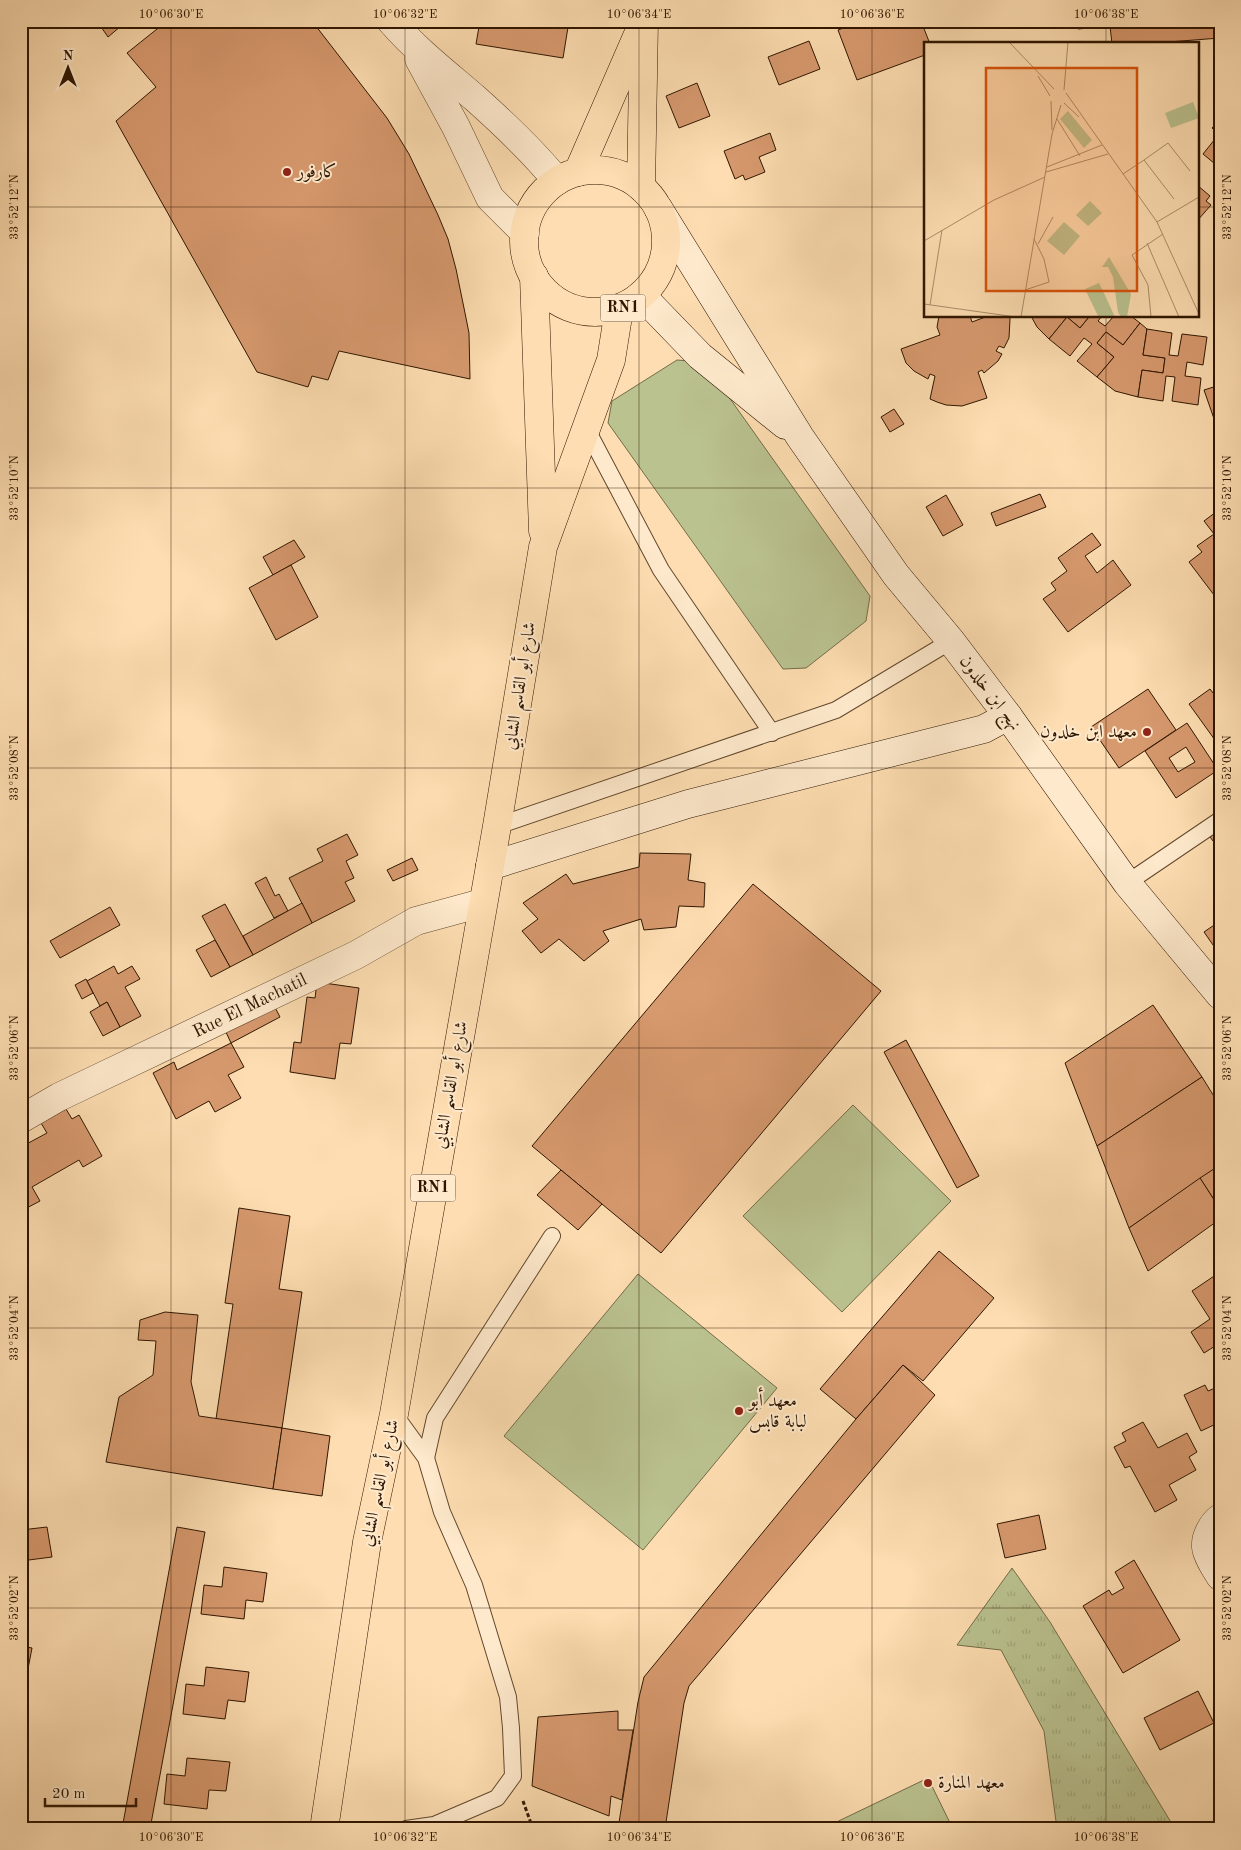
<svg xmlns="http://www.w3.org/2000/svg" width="1241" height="1850" font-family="'Old Standard TT',Amiri,serif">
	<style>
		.grass { fill: url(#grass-tufts); stroke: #746c48 }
		.green { fill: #bac290; stroke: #746c48 }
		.building { fill: #d7996e; stroke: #2f1600; fill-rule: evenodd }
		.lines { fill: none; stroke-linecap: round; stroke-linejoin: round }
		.lane-casing { stroke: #62482c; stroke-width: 18 }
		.street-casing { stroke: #62482c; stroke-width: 29 }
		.secondary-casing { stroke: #2f1600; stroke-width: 29 }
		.primary-casing { stroke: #2f1600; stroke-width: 29 }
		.path { stroke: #2f1600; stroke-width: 3; stroke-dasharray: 4 2.5; stroke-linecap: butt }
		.lane { stroke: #fee9cc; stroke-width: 16 }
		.street { stroke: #fee9cc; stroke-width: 28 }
		.secondary { stroke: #fee9cc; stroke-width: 28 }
		.primary { stroke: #fdddb1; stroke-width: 28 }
		.ticks { fill: none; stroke: #2f1600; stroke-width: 1; stroke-opacity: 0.45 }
		.poi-dot { fill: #8f2418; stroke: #fee9cc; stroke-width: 2 }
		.labels { text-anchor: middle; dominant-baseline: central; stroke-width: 4; stroke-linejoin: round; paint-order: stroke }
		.shield { fill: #fee9cc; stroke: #6d553d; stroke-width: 1 }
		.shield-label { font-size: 16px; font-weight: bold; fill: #2f1600 }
		.poi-label { font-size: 18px; fill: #2f1600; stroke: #fee9cc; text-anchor: start }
		.street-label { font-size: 18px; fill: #2f1600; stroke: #fee9cc }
		.inset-road { fill: none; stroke: #ab8d6a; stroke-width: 1 }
		.view { fill: #d6520b; fill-opacity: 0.15; stroke: #d6520b; stroke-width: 2.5 }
		.inset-edge { fill: none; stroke: #2f1600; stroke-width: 2.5 }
		.neatline { fill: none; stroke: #2f1600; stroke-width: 2 }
		.ticks-label { font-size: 12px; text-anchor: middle; fill: #2f1600 }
	</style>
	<defs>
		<pattern id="grass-tufts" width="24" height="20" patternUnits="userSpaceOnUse" patternTransform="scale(1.25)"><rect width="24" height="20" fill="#bac290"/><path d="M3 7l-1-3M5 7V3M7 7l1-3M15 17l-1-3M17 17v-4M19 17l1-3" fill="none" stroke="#a0a67a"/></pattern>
	</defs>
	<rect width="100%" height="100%" fill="#fdddb1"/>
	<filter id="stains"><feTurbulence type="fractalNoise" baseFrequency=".004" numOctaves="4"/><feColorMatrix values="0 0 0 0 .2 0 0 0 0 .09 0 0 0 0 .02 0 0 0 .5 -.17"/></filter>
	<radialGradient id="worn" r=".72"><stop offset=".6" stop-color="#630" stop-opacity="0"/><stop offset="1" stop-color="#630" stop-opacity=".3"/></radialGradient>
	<polygon class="grass" points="1012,1568 1050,1622 1175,1829 1057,1829 1044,1731 1001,1650 957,1645"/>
	<g class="green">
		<polygon points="677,360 704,362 870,596 866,621 806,668 783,669 608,423 612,401"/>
		<polygon points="853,1105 951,1201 842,1312 743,1216"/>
		<polygon points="638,1274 777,1388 643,1550 504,1436"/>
		<polygon points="928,1778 953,1829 822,1829"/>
	</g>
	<g class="building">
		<polygon points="97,21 127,21 108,37"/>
		<polygon points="167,21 312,21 387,118 409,154 438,215 448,239 456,269 465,313 469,333 470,379 339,351 328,380 312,376 308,387 257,372 116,121 156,87 127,53"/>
		<polygon points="480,21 569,21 563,58 476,44"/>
		<polygon points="862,21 921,21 930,44 925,44 925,55 857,80 838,30"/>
		<polygon points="1077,21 1220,21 1220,38 1142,44 1112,44 1110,26 1078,29"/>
		<polygon points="809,41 820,69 779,85 768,57"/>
		<polygon points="697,83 710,116 679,128 666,96"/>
		<polygon points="1220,119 1220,168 1203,154 1219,134 1212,128"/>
		<polygon points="770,133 776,150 759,157 765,172 745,180 743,175 735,179 724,151"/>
		<polygon points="1197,185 1210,196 1206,201 1211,205 1197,221"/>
		<polygon points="970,316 972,322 988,316 1009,316 1010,319 1009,338 1004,348 999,346 996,351 1002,354 998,361 984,373 982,370 978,372 987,398 962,406 946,405 937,402 930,399 935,376 930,374 928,379 914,371 906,363 901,349 940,335 937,327 939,316"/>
		<polygon points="1031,316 1088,316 1089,317 1080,328 1067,317 1049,339 1037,327"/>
		<polygon points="1088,316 1102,316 1098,321 1105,326 1114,316 1131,316 1140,323 1123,345 1106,332 1097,343 1114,357 1097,377 1077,361 1092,344 1084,338 1070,356 1049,339 1067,317 1080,328 1089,317"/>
		<polygon points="1140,323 1147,329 1143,355 1165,358 1163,373 1142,370 1138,397 1115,391 1097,377 1114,357 1097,343 1106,332 1123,345"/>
		<polygon points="1147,329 1172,333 1169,355 1178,356 1182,334 1207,337 1203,365 1187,362 1185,376 1201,378 1198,405 1172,401 1175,377 1166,376 1163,401 1138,397 1142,370 1163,373 1165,358 1143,355"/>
		<polygon points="1220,385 1220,436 1204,390"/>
		<polygon points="894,409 904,424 890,432 881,417"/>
		<polygon points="1040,494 1046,507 996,526 991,513"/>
		<polygon points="946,495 963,525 943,536 926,507"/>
		<polygon points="1220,509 1220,590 1214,595 1189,562 1202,552 1197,546 1214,534 1204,521"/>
		<polygon points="1092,533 1101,545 1085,556 1097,573 1113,560 1131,585 1068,632 1043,599 1056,590 1051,583 1067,571 1058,558"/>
		<polygon points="294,540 305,557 273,575 263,557"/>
		<polygon points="291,565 318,617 276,640 249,588"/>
		<polygon points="1148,689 1176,730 1119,768 1091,727"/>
		<polygon points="1210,689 1220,702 1220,747 1189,704"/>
		<path d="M1187 723 1218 770 1176 798 1145 751ZM1186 747 1195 762 1178 772 1169 758Z"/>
		<polygon points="1220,830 1220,850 1210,837"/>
		<polygon points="347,834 358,855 346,861 354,878 345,882 355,901 312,923 289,878 323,861 317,849"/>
		<polygon points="640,853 691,854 688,880 705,883 704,907 679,906 676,927 644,930 641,919 603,931 609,941 584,961 559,939 541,953 522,931 538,919 523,903 566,874 573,884 639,867"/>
		<polygon points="412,858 418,870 393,881 387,870"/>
		<polygon points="266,877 275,896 279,894 288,911 274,918 255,883"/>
		<polygon points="753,884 881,991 661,1253 532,1146"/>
		<polygon points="302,903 312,923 253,955 243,936"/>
		<polygon points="225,904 253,955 230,967 202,916"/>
		<polygon points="110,907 120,925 60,958 50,941"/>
		<polygon points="1220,921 1220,955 1204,932"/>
		<polygon points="215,940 230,967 211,977 196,950"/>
		<polygon points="114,966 118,974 132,966 140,979 125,987 141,1016 120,1027 107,1002 100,1006 87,981"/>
		<polygon points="86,979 93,993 82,999 75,985"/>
		<polygon points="317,982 359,988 351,1044 340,1043 335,1079 290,1072 294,1042 301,1043 307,997 315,998"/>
		<polygon points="267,992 280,1017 231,1043 219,1017"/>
		<polygon points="107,1002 120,1027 103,1036 90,1012"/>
		<polygon points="1153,1005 1202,1077 1097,1146 1065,1063"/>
		<polygon points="906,1040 979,1176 957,1188 884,1052"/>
		<polygon points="231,1043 244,1067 228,1075 241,1098 215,1112 209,1101 176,1119 153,1073 174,1062 177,1070"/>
		<polygon points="1202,1077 1220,1106 1220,1165 1129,1228 1097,1146"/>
		<polygon points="66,1109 72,1119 79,1115 102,1156 83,1167 79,1160 32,1187 40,1201 21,1211 21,1168 23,1168 21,1147 47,1133 41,1123"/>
		<polygon points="1220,1165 1220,1209 1200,1178"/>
		<polygon points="561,1170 602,1204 578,1230 537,1195"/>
		<polygon points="1200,1178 1220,1209 1220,1219 1148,1271 1129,1228"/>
		<polygon points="239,1208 290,1216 279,1289 302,1292 282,1428 216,1419 233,1304 225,1303"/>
		<polygon points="939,1251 994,1298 923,1381 903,1365 856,1419 820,1389"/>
		<polygon points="1220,1272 1220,1343 1204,1353 1191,1332 1210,1319 1192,1291"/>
		<polygon points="165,1312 198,1315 191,1382 199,1416 282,1428 273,1489 106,1462 119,1397 153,1375 156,1341 138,1340 140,1320"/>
		<polygon points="903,1365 935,1395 689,1686 684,1703 665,1829 618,1829 638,1702 644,1677 856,1419"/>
		<polygon points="1205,1385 1208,1391 1220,1386 1220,1422 1201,1431 1184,1395"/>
		<polygon points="1143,1422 1158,1448 1187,1433 1197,1452 1189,1457 1196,1470 1169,1485 1177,1500 1155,1512 1130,1466 1125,1468 1114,1447 1126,1441 1122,1433"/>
		<polygon points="282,1428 330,1436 322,1496 273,1489"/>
		<polygon points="1039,1515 1046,1549 1005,1558 997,1524"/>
		<polygon points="47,1527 52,1557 21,1561 21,1530"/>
		<polygon points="177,1527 205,1532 150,1829 122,1829"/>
		<polygon points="1134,1560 1180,1640 1123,1673 1083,1606 1109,1590 1112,1595 1124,1588 1115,1572"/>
		<polygon points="224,1567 267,1573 263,1602 246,1600 244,1619 201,1614 204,1585 222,1587"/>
		<polygon points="21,1646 32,1648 21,1705"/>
		<polygon points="206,1667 249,1672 245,1702 228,1700 225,1719 183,1714 186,1684 204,1686"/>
		<polygon points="1198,1691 1214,1723 1160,1750 1144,1718"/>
		<polygon points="618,1711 618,1730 633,1730 622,1800 611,1796 609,1816 532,1786 538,1717"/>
		<polygon points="187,1758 230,1762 226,1791 209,1790 207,1809 164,1804 167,1774 185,1776"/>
	</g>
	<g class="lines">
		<defs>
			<g id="lane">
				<polyline points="586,428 661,570 772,733"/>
				<polyline points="497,826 836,710 951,641"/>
				<polyline points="1127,883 1220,820"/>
				<polyline points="394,1414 426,1458 442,1512 474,1585 508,1697 511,1728 513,1776 497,1798 434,1825 406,1829"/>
				<polyline points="426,1458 435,1418 552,1236"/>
			</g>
			<g id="street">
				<path d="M391 21C417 51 446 73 476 99 505 125 533 151 557 181"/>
				<polyline points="419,59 456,127 490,198 525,233"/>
				<polyline points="21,1119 59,1097 356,955 416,921 482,903"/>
				<path d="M1220 1518C1212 1524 1205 1537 1206 1547 1207 1556 1215 1568 1220 1576"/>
			</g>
			<g id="secondary">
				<polyline points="658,208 800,437 896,575 951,641 1008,716 1127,883 1220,995"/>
				<polyline points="641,295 700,356 785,425"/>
				<polyline points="490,866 688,804 984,729 1008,716"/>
			</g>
			<g id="primary">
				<circle cx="595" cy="241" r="71"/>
				<polyline points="578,172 639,32"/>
				<polyline points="641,187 644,21"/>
				<polyline points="534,276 543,531"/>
				<polyline points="324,1829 367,1542 394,1414 497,826 543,547 611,360 619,310"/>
			</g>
		</defs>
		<use href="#lane" class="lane-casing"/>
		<use href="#street" class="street-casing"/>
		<use href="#secondary" class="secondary-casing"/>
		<use href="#primary" class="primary-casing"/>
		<polyline class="path" points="523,1801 533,1829"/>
		<use href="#lane" class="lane"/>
		<use href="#street" class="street"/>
		<use href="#secondary" class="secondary"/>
		<use href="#primary" class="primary"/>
	</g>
	<path class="ticks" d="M171 21V1829M405 21V1829M639 21V1829M872 21V1829M1106 21V44M21 207H925M1197 207H1220M1106 316V1829M21 488H1220M21 768H1220M21 1048H1220M21 1328H1220M21 1608H1220"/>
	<g class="poi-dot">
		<circle cx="287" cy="172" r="5"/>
		<circle cx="1147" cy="732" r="5"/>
		<circle cx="739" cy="1411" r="5"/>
		<circle cx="928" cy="1783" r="5"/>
	</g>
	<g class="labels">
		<g class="shield">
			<rect x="600.5" y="294.5" width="45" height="27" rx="4"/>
			<rect x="410.5" y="1174.5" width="45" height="27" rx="4"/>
		</g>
		<g class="shield-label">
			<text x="623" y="308">RN1</text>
			<text x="433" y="1188">RN1</text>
		</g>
		<g class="poi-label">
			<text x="297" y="172">كارفور</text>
			<text x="1137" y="732" text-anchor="end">معهد ابن خلدون</text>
			<text x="749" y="1401">معهد أبو<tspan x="749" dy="21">لبابة قابس</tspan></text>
			<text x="938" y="1783">معهد المنارة</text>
		</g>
		<g class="street-label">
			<text transform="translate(520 686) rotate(-81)">شارع أبو القاسم الشابي</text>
			<text transform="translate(990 693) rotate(53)">نهج ابن خلدون</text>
			<text transform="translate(250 1006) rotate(-26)">Rue El Machatil</text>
			<text transform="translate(451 1085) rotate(-80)">شارع أبو القاسم الشابي</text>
			<text transform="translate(380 1483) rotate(-78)">شارع أبو القاسم الشابي</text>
		</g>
	</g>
	<g transform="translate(924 42)">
		<rect width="275" height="275" fill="#fdddb1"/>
		<path d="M185 215 207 252 203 275H197L194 270 189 235 184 225H178Z" fill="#bac290"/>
		<path d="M269 60 275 76 247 86 241 71ZM144 69 168 98 160 106 136 77ZM166 159 178 171 164 184 152 173ZM140 180 156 194 140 213 123 199ZM175 241 179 249 191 275 174 274 161 247Z" fill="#bac290"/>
		<path class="inset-road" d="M85 0 130 47M114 34 126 54M140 48 144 0M142 51 233 180 275 272M127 59 128 88M140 61 155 75M133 77 156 114M220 118 244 101 266 129M123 125 178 103M122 130 184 112M199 132 220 118 250 157M233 180 275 155M0 199 70 158 121 135M223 201 255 275M114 202 129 175M101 248 125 240 120 217 110 197M0 262 92 275M6 263 18 188M97 275 128 92 137 63M227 275 224 243 208 213 239 192"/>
		<path class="view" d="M62 26H213V249H62Z"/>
		<rect width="275" height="275" class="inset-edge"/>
	</g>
	<rect width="1241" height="1850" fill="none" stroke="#fdddb1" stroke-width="55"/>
	<g transform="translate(68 68)" stroke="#fee9cc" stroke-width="4" paint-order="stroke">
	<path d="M0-4L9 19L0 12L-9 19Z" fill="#2f1600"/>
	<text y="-8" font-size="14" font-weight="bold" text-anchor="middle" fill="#2f1600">N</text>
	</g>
	<path d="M45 1798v8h91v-8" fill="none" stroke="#2f1600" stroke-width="2.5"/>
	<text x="52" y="1798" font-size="15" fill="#2f1600" stroke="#fee9cc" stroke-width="4" paint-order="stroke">20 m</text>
	<rect x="28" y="28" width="1186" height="1794" class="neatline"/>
	<g class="ticks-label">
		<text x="171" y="18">10°06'30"E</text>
		<text x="405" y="18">10°06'32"E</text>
		<text x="639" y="18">10°06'34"E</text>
		<text x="872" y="18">10°06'36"E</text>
		<text x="1106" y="18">10°06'38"E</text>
		<text transform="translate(14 207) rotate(-90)" y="4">33°52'12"N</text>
		<text transform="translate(1227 207) rotate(-90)" y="4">33°52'12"N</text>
		<text transform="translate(14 488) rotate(-90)" y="4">33°52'10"N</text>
		<text transform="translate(1227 488) rotate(-90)" y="4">33°52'10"N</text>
		<text transform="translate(14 768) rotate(-90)" y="4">33°52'08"N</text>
		<text transform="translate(1227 768) rotate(-90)" y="4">33°52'08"N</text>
		<text transform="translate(14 1048) rotate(-90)" y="4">33°52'06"N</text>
		<text transform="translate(1227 1048) rotate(-90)" y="4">33°52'06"N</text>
		<text transform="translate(14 1328) rotate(-90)" y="4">33°52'04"N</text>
		<text transform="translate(1227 1328) rotate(-90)" y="4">33°52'04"N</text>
		<text transform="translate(14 1608) rotate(-90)" y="4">33°52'02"N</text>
		<text transform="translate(1227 1608) rotate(-90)" y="4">33°52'02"N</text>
		<text x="171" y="1841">10°06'30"E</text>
		<text x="405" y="1841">10°06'32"E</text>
		<text x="639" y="1841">10°06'34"E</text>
		<text x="872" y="1841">10°06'36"E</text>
		<text x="1106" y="1841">10°06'38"E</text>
	</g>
	<rect width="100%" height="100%" filter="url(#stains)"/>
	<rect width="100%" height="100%" fill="url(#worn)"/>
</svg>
